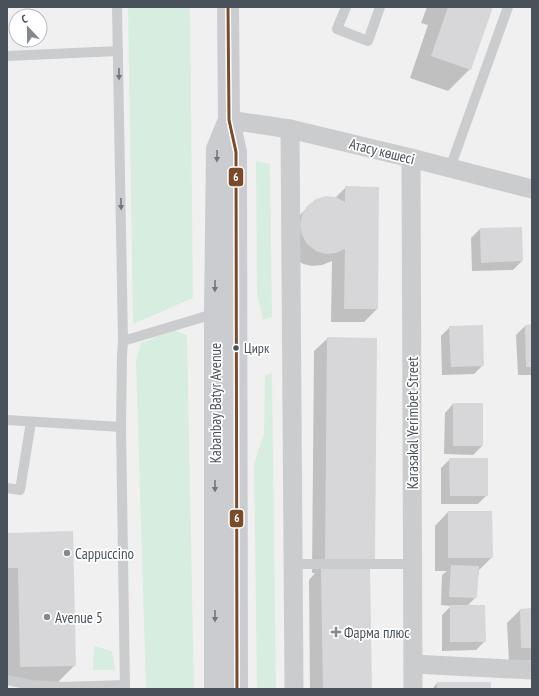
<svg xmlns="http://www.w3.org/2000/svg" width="539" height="696" font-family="'PT Sans Narrow',sans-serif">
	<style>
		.green { fill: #d7ede0 }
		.shadow { fill: #0003 }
		.building { fill: #d7d7d9 }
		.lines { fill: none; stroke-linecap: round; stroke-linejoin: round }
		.service { stroke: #cbccce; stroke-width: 10 }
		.minor { stroke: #cbccce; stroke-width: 19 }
		.secondary { stroke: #cacccf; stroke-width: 22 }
		.bus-1-casing { stroke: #fff; stroke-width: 6 }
		.bus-1 { stroke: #7a4b2a; stroke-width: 3 }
		.oneway { fill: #70777e }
		.bus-dot { fill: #49525b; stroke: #fff; stroke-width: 1.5 }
		.poi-dot { fill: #84898f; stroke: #fff; stroke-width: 1.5 }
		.labels { text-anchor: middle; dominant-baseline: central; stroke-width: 3.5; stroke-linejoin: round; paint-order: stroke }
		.bus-label { font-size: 14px; fill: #49525b; stroke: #fff; text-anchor: start }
		.street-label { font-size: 15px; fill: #49525b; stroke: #fff }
		.poi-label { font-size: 15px; fill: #49525b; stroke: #fff; text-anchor: start }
		.line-badge { stroke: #fff; stroke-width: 1.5 }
		.badge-label { font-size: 11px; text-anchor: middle; font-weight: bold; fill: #fff }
	</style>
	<rect width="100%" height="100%" fill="#f1f0f0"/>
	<g class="green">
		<polygon points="128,7 190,7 193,298 133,324"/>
		<polygon points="256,161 270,164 272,317 263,320 257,294"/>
		<polygon points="173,330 187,335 194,689 146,689 136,361 141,343"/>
		<polygon points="272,373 276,689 257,689 254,463 264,434 265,375"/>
		<polygon points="94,646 112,651 115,670 93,670"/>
	</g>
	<g class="shadow">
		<polygon points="427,7 492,7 470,69 448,91 410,78 428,25 421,23"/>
		<polygon points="346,187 378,188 377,309 364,322 331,322 332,261 322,265 312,266 303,264 294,257 295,220 308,207 335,198"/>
		<polygon points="480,229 522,261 513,270 472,271 471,238"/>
		<polygon points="532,325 532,375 518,375 516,335 525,326"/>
		<polygon points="450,327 483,365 474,374 442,375 441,336"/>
		<polygon points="328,338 369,566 371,689 310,689 309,580 315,573 312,573 314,351"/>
		<polygon points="453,404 482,446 473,455 444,454 445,413"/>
		<polygon points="450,459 487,495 478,504 441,504 441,468"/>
		<polygon points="448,512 491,512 492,557 479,570 476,597 467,606 485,641 476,650 442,651 442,615 451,606 441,605 442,575 447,571 435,571 435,526"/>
		<polygon points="7,534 75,665 58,682 7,683"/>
		<polygon points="532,609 532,671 530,671 530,660 509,661 507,623 520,610"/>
		<polygon points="437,683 490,689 433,689 433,688"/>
	</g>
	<g class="building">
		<polygon points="448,7 493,7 471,70 431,56"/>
		<polygon points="345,186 379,187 378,309 344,309 345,249 336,253 326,254 316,251 307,244 302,235 300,225 302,215 307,206 316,199 326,196 336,197 345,202"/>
		<polygon points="522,227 523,261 481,263 480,228"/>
		<polygon points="532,324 532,367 526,367 525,325"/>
		<polygon points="483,325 484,366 451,367 449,326"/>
		<polygon points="327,337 377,338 375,561 325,561"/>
		<rect x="453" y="403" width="30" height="43"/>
		<polygon points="449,458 488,458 488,496 450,496"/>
		<polygon points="448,511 492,511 493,558 448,558"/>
		<polygon points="73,531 76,666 20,667 18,568 7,568 7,533"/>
		<polygon points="370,565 372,689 323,689 321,566"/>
		<polygon points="451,565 479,566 477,598 449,597"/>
		<polygon points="450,605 485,605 486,642 450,642"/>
		<polygon points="532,608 532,648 521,648 520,609"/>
		<rect x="437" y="682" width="54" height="7"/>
	</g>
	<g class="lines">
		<g class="service">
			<polyline points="117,7 123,341 122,356 121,427 125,689"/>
			<polyline points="346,7 337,29 368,41 380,7"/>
			<polyline points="7,56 118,51"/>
			<polyline points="450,168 508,7"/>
			<polyline points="123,341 200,318 215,313"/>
			<polyline points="7,420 121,427"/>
			<polyline points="7,488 20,490 31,422"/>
			<polyline points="293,564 412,564"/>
			<polyline points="7,680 31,685 63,687 125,685"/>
		</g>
		<g class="minor">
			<polyline points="229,120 290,129 411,158 532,189"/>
			<polyline points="290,129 294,689"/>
			<polyline points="411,158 413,689"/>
			<polyline points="413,664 532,670"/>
		</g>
		<g class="secondary">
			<polyline points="228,7 229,120 236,152 237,689"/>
			<polyline points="215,689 215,313 217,149 229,120"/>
		</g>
		<defs>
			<polyline id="bus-1" points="228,7 229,120 236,152 237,689"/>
		</defs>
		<use href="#bus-1" class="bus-1-casing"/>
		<use href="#bus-1" class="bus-1"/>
	</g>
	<defs><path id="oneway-solid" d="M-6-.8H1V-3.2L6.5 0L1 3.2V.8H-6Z"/></defs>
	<g class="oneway">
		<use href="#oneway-solid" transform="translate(119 74) rotate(89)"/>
		<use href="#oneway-solid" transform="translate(217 156) rotate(91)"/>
		<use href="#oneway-solid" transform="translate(121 204) rotate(89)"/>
		<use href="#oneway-solid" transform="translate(215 286) rotate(91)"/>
		<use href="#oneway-solid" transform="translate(215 486) rotate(90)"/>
		<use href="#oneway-solid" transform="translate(215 616) rotate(90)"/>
	</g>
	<circle class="bus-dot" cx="236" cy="348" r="3.5"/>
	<g class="poi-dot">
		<circle cx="67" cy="553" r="4"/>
		<circle cx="47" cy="617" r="4"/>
		<path d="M334 626h4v4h4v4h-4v4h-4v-4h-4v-4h4z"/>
	</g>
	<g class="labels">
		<g class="bus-label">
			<text x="244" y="348">Цирк</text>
		</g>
		<g class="street-label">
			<text transform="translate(382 151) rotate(14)">Атасу көшесі</text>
			<text transform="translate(215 403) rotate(-90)">Kabanbay Batyr Avenue</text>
			<text transform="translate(412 423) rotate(-90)">Karasakal Yerimbet Street</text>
		</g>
		<g class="poi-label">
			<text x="75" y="553">Cappuccino</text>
			<text x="55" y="617">Avenue 5</text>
			<text x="344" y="632">Фарма плюс</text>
		</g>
	</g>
	<g class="line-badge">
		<rect x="228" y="167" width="16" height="20" rx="4" fill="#7a4b2a"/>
		<rect x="229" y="509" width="15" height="19" rx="4" fill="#7a4b2a"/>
	</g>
	<g class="badge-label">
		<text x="236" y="181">6</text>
		<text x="237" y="522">6</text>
	</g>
	<rect width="539" height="696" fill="none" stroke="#49525b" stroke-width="16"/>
	<g transform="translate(28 28) rotate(338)"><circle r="19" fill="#ffffff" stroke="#b6babd"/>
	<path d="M0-3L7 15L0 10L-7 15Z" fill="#84898f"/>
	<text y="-6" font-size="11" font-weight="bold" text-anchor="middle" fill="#49525b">С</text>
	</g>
</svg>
